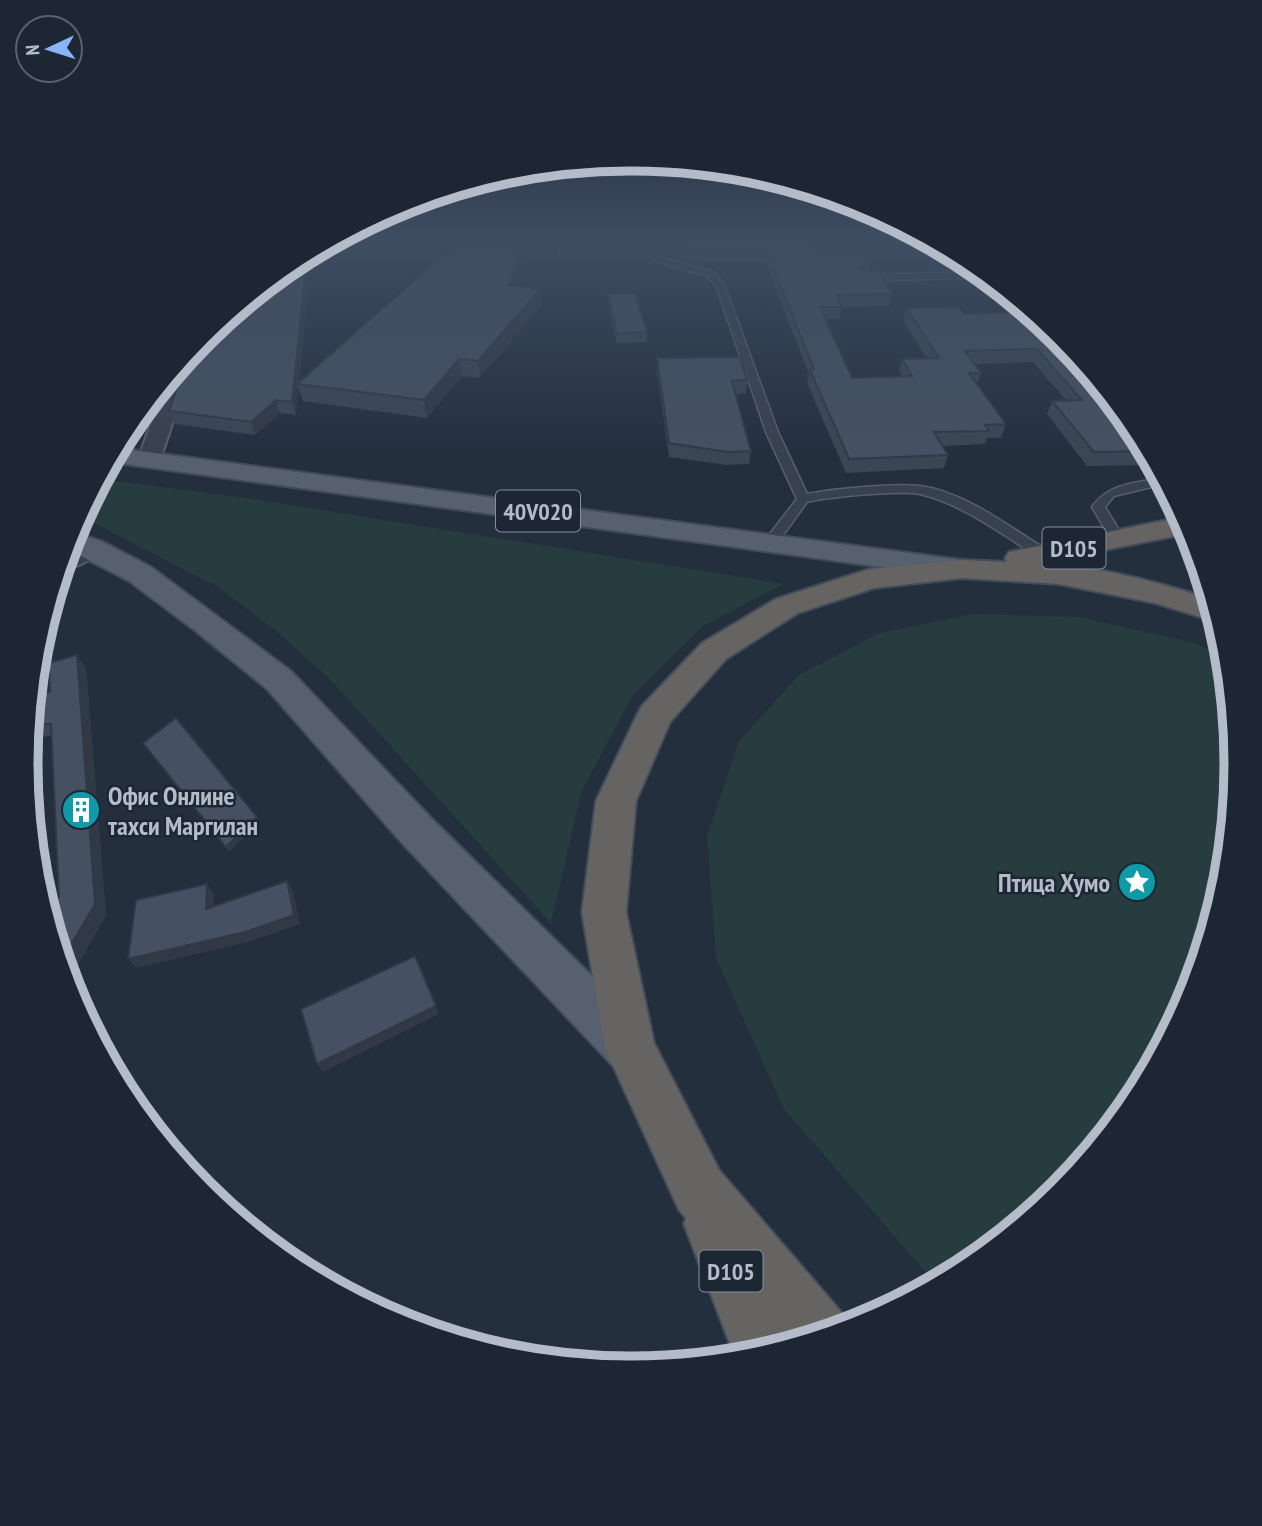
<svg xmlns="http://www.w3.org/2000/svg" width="1262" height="1526" font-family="'PT Sans Narrow',sans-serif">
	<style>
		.green { fill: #263c3f }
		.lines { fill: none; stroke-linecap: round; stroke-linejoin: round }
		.service-casing { stroke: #565f6c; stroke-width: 3 }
		.minor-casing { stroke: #565f6c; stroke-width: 4 }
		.primary-casing { stroke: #414a57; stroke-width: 4 }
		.trunk-casing { stroke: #434c59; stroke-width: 4 }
		.service { fill: #38414e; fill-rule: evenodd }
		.minor { fill: #38414e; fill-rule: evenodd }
		.primary { fill: #56606e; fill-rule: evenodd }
		.trunk { fill: #656462; fill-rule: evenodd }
		.wall { fill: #3b4654 }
		.shaded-wall { fill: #303945 }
		.building { fill: #455162; stroke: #303945; stroke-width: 2 }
		.labels { text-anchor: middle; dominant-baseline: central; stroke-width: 5; stroke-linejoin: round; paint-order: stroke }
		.shield { fill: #1d2633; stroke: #878f9c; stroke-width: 2 }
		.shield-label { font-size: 24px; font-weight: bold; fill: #b4bcc9 }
		.poi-label { font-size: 26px; font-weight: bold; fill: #b4bcc9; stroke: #1d2633; text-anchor: start }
		.rim { fill: none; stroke: #b4bcc9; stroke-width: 9 }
	</style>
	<rect width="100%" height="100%" fill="#242f3e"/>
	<g class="green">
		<polygon points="100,479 253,499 784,584 703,626 633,695 582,790 551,923 329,678 275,630 218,587 80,516"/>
		<polygon points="973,614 1080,617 1194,643 1225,656 1236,763 1224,881 1190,995 1134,1099 1058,1191 967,1266 940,1280 923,1269 784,1109 716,958 707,836 739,741 799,675 879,633"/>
	</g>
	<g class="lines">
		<defs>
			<g id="service">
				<path d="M634 240H642L661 257 712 272 724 284 778 432 807 494C834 489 893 483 920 486 966 492 1010 528 1049 551V557H1039C1002 535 963 504 920 494 899 490 830 497 807 502L775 546H765L763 543 797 499 766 432 716 285 706 276 655 261Z"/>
				<polygon points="982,272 988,277 864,281 860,278 864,275"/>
				<path d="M1161 478 1164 484 1114 496 1105 507 1125 540 1123 543H1113L1092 507C1110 483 1132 484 1161 478Z"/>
			</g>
			<g id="minor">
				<polygon points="186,356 193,361 160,460 157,465 141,465 138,460 166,381"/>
				<path d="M90 539 99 542 103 547C95 559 75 569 61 569L67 549Z"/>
			</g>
			<g id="primary">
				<polygon points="117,448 962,560 973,562 977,569 973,576 962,578 109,462"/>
				<polygon points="72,532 101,541 151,567 291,671 431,818 648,1031 655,1048 648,1065 630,1073 612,1065 401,842 267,689 193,629 129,581 67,549"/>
			</g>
			<path id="trunk" d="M1182 517 1190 533 1039 563C1096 566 1156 581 1210 599L1217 622 1155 603 1059 584 962 578 874 588 798 613 726 659 670 722 636 801 626 912 654 1043 719 1170 842 1313 847 1326 749 1356 735 1357 684 1224 686 1218 679 1210 605 1048 582 912 596 801 637 715 642 706 702 643 776 599 870 569 962 560 1007 562 1005 558 1009 552Z"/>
		</defs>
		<use href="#service" class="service-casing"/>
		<use href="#minor" class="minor-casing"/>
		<use href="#primary" class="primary-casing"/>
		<use href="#trunk" class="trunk-casing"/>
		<use href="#service" class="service"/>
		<use href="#minor" class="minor"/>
		<use href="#primary" class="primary"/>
		<use href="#trunk" class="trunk"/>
	</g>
	<g class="wall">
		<polygon points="556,240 585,240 586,255 559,256"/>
		<polygon points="678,240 810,240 815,250 864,249 859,240 928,240 961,257 870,258 871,261 869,272 892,294 889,306 842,307 840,319 826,319 852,378 902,376 899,372 902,359 927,359 903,321 906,308 964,314 1059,336 1134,428 1151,459 1148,465 1087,466 1047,414 1052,401 1066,400 1033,362 974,364 981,373 977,384 1006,424 1001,438 987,438 985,444 943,446 948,455 944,468 846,473 807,383 809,374 765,262 690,263 682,261"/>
		<polygon points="520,247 521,262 515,286 542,304 480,378 462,376 427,418 303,401 298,387 296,415 280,413 255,435 175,424 169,411 189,356 187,355 204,335 309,275 299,383"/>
		<polygon points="608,294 647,332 647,342 617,343 608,303"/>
		<polygon points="657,358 747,380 746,393 736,394 751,451 749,464 727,465 669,457 657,371"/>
		<polygon points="161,387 146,431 138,438 123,437 128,427"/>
		<polygon points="86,668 106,915 68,982 48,915 59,897 52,736 29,737 33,693 50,692"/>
	</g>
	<g class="shaded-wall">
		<polygon points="520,247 521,262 510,301 509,285"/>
		<polygon points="865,261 871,261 869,272 862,273 861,268"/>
		<polygon points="306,265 309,275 299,384 297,384 298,387 296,415 292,402"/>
		<polygon points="540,289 542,304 480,378 478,361"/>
		<polygon points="459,359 462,376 427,418 424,400"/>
		<polygon points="161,387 146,431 138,438 132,426 143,409"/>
		<polygon points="276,400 280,413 255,435 251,422"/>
		<polygon points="77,655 86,668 106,915 68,982 62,960"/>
		<polygon points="257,817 260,822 229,852 226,847"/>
		<polygon points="287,881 293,891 300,924 252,941 137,968 128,959"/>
		<polygon points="207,884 214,894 213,918 206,909"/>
		<polygon points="415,956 439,1014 323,1072 317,1064"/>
	</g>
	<g class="building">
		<polygon points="557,240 585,240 586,242 558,243"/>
		<polygon points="681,240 810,240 815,250 865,249 871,261 865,261 861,268 866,272 878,271 892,294 837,295 842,307 820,307 852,378 912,376 902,359 939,358 906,308 959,307 964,314 1030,312 1059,336 1120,410 1118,410 1134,428 1147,451 1094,452 1052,401 1082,400 1037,349 965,351 981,373 969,373 1006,424 985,425 989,431 934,432 948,455 849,459 810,370 814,369 766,250 691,251 683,249"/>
		<polygon points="868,240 928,240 940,246 872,246"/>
		<polygon points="520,247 509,285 540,289 478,361 459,359 424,400 297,384 450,249"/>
		<polygon points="292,263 306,265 292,402 276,400 251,422 169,411 190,351 204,335"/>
		<polygon points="635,293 647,332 617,334 608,294"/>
		<polygon points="740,357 747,380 732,381 751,451 728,452 669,443 657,358"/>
		<polygon points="143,409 140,418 132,426 129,425"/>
		<polygon points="77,655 95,904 62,960 48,915 59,897 51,724 30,724 33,693 50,692 49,663"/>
		<polygon points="176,718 257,817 226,847 143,743"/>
		<polygon points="287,881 294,915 245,932 128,959 136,900 207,884 206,909"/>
		<polygon points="415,956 436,1006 317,1064 301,1009"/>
	</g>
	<linearGradient id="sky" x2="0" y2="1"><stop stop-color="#141a22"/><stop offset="0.53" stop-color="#3f4d63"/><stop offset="1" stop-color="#3f4d63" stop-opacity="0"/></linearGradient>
	<rect width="1262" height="453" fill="url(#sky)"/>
	<defs>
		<symbol id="building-disc" viewBox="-11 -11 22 22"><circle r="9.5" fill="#0f9aa8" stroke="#1d2633"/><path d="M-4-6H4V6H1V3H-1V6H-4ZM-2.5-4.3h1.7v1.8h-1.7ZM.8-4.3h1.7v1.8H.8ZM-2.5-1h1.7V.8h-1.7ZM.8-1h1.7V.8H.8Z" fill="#fff"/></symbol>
		<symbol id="sight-disc" viewBox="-11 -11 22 22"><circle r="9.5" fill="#0f9aa8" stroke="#1d2633"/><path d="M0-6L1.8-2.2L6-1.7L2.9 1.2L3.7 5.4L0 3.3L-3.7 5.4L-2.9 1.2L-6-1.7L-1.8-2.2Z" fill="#fff"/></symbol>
	</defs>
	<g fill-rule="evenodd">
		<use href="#building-disc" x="59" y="788" width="44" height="44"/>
		<use href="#sight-disc" x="1115" y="860" width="44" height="44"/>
	</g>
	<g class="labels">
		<g class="shield">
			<rect x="496" y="490.5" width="84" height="41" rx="5"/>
			<rect x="1042.5" y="527.5" width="63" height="41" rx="5"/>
			<rect x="699.5" y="1250.5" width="63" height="41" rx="5"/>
		</g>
		<g class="shield-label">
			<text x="538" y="511">40V020</text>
			<text x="1074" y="548">D105</text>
			<text x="731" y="1271">D105</text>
		</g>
		<g class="poi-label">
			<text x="108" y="795">Офис Онлине<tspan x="108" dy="30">тахси Маргилан</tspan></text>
			<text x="1110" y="882" text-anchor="end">Птица Хумо</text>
		</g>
	</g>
	<path d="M0 0H1262V1526H0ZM630 171H632A592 592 0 0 1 1224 763V764A592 592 0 0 1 632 1356H630A592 592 0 0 1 38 764V763A592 592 0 0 1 630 171Z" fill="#1d2633" fill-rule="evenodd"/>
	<path class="rim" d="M630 171H632A592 592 0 0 1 1224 763V764A592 592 0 0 1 632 1356H630A592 592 0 0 1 38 764V763A592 592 0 0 1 630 171Z"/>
	<g transform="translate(49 49) rotate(266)"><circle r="33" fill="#1d2633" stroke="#59626f" stroke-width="2"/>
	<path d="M0-5L12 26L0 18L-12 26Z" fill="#8ab4f8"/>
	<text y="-10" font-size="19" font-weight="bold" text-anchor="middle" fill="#b4bcc9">N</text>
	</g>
</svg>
